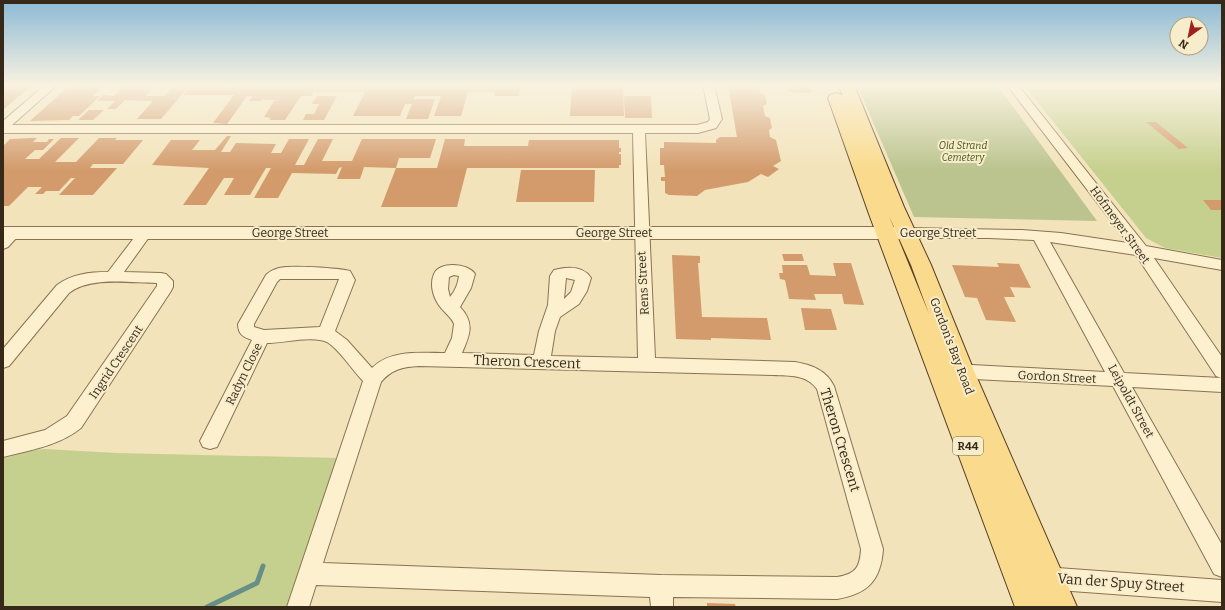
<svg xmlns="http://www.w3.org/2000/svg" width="1225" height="610" font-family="Bitter,serif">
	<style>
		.green { fill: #c6d08e }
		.cemetery { fill: #bbc48e }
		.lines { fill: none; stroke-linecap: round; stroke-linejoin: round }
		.stream { stroke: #669087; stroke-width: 5 }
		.building { fill: #d39b6c }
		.minor-casing { stroke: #8a7253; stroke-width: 2 }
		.tertiary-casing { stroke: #8a7253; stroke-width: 2 }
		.primary-casing { stroke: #573f28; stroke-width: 2 }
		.minor { fill: #fcf0ce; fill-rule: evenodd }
		.tertiary { fill: #fcf0ce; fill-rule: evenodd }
		.primary { fill: #fadb8d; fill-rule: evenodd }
		.labels { text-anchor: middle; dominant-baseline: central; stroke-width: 4; stroke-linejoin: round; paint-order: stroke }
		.far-park-label { font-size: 10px; font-style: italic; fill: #46561e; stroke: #f8edca }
		.shield { fill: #f8edca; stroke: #71644f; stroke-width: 1 }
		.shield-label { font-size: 11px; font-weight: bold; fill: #37291a }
		.street-label { font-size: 12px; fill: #37291a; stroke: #f8edca }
		.near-street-label { font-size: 14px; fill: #37291a; stroke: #f8edca }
	</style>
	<rect width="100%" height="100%" fill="#f2e3ba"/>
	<g class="green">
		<polygon points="1024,85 1222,85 1222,258 1165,248 1146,238"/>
		<polygon points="44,449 117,453 339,458 289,607 3,607 3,455"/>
	</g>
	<polygon class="cemetery" points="857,85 997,85 1097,221 914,217"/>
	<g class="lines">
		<polyline class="stream" points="207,607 257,583 263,566"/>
	</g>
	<g class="building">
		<polygon points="6,85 32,85 3,110 3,87"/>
		<polygon points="70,85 104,85 93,96 100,96 79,116 73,116 69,120 30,121"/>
		<polygon points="124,85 156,85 146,96 165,96 174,85 190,85 161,119 137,119 153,101 125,100 116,109 107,109 115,101 97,101 103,95 114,96"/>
		<polygon points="192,85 220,85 218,87 230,87 232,85 318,85 311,96 301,96 285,120 269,120 271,118 264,117 274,101 282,100 263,100 265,96 261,101 249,101 253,96 247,96 227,124 213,123 234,95 183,95"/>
		<polygon points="319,85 521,85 519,96 494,96 495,92 468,92 461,116 434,116 441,96 415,96 414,99 435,99 428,119 406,119 412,104 405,104 400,116 353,116 365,92 315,92"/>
		<polygon points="572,85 623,85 624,116 570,116"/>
		<polygon points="728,85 763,85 759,87 760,93 765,95 767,104 763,106 765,116 770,118 772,128 769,130 770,137 776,140 781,161 773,166 779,169 768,177 761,174 748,182 705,190 697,196 669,195 665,193 665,181 661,181 661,177 665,177 664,165 660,165 660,148 664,148 664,142 716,143 716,140 720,137 737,137"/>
		<polygon points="787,85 809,85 812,93 789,92"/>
		<polygon points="317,96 337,96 324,120 303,120 306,114 314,114 319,104 312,104"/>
		<polygon points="624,96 651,96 652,118 625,118"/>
		<polygon points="89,110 104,110 93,120 78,120"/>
		<polygon points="1146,122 1156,122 1188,148 1179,149"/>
		<polygon points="227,136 231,136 221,152 230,152 236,143 276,144 271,153 281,153 289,139 309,139 295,165 304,165 318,139 333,139 322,161 352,161 362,139 436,139 430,158 399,158 396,168 437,168 445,139 465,139 464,146 528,146 529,140 619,140 619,148 621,148 621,152 619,152 619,154 621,154 621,165 619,165 619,168 467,168 457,207 381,207 396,168 364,167 360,179 337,179 342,167 339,168 336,174 292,173 278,198 254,198 271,168 266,168 250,195 224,195 234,178 224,178 206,205 183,205 209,168 152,165 171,140 200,140 192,150 215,150"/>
		<polygon points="32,138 37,138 33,142 47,142 49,139 54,139 43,150 35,150 25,159 39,159 61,138 79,138 55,162 76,162 99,138 117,138 115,140 143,140 123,164 93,164 90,168 117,168 93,195 59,195 75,178 71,178 59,191 46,191 43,194 35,194 42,187 28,187 9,206 3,206 3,146 10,139"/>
		<polygon points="521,170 595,170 594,202 516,202"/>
		<polygon points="1203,200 1221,200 1222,210 1211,210"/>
		<polygon points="782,254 802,254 804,261 784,261"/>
		<polygon points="672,255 700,256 700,263 698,263 702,317 767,318 771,340 711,338 711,340 676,339"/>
		<polygon points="833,263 851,263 864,305 844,304 842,294 814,294 816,300 789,299 785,280 780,279 779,273 783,273 782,265 807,265 810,275 836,276"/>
		<polygon points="997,263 1019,264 1031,288 1010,287 1015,297 1004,297 1016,322 986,320 977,298 965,297 952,265 999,267"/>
		<polygon points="801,308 831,309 837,330 805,330"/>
		<polygon points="707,603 735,604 736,607 707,607"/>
	</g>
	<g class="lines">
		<defs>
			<g id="minor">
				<path d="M45 85H57L12 125H697L708 122 710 119 703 85H714L722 119 716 128 698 133H645L655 358 795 362C812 365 826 370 834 386L883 549C881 581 867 594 837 599L673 597V607H651L650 597 316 585 309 607H287L363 381C352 370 340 350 327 342 313 335 283 343 267 343L217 447 210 449 203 447 200 441 252 340C243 337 238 334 238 324L266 275C270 271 273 270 279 268 291 265 338 268 350 271L355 280 335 331 347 340 372 368C390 349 422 353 445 353L452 338 454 324C452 318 446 314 442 309 434 300 429 286 434 274 439 261 468 263 475 274L471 288 460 307C475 323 470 335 462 353L534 355 539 331 548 305 550 276 554 270C566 267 583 265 591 278L587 291 579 304 560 317 555 331 551 356 638 358 633 133H3V121ZM454 275 459 276C458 284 455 291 450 297L448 289 449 277ZM566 278 575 280 571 292 564 299ZM280 279H339L320 327 264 330 254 327V324L277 282ZM419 366 773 375C790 376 806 374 817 389L861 549C860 567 856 574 837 577L661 575 323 563 381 382C392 369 403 367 419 366Z"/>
				<path d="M1007 85H1018L1146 246 1222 260V270L1154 258 1222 357V392L1132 387 1222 545V577L1214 574 1113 386 954 378 948 376 945 371 948 366 954 364 1105 372 1034 240 989 238H907L902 236 900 233 902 230 907 228 1022 230 1061 233 1128 243ZM1050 242 1136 255 1216 376 1221 378 1124 373Z"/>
				<polygon points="14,228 19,230 21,233 8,247 3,249 3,235 9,230"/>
				<path d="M145 228 150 230 152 233 124 272 161 273 166 274 173 281V287L171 291 81 428C58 446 31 450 3 457V441L45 430 67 416 157 286V283C131 283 90 276 69 293L9 366 3 368V349L57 285C72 274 89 272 108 272L140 230Z"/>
				<polygon points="1044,567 1222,580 1222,602 1044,589 1036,586 1033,578 1036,570"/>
			</g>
			<polygon id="tertiary" points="3,227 903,227 909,229 912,233 909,237 903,239 3,239"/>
			<path id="primary" d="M839 85H854L904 207 931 265 974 371 1077 607H1015L869 214 828 98 830 95 836 93 842 95 843 97ZM889 216 911 265 929 314Z"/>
		</defs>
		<use href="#minor" class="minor-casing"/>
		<use href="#tertiary" class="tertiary-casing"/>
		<use href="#primary" class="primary-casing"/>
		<use href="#minor" class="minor"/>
		<use href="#tertiary" class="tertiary"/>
		<use href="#primary" class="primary"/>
	</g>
	<linearGradient id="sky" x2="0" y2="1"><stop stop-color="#8bbad5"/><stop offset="0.5" stop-color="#f9f2e0"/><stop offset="1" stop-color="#f9f2e0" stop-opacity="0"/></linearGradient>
	<rect width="1225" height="170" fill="url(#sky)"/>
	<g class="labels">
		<g class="far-park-label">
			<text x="963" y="146">Old Strand<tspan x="963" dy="12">Cemetery</tspan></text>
		</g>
		<rect class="shield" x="953" y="437" width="30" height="18" rx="3"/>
		<g class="shield-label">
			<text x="968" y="446">R44</text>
		</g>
		<g class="street-label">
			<text transform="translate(1120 225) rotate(54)">Hofmeyer Street</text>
			<text x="290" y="233">George Street</text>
			<text x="614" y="233">George Street</text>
			<text x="938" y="233">George Street</text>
			<text transform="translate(643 283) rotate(-93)">Rens Street</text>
			<text transform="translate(952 346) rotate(69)">Gordon's Bay Road</text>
			<text transform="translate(116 362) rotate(-56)">Ingrid Crescent</text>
			<text transform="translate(244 374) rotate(-64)">Radyn Close</text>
			<text transform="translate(1057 377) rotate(3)">Gordon Street</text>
			<text transform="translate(1131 401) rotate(61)">Leipoldt Street</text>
		</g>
		<g class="near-street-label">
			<text transform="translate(527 362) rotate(2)">Theron Crescent</text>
			<text transform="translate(840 440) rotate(73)">Theron Crescent</text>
			<text transform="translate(1121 583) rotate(4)">Van der Spuy Street</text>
		</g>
	</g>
	<rect width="1225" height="610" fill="none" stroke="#37291a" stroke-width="8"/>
	<g transform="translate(1189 36) rotate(213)"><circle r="19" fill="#f8edca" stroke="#ab9f84"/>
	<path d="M0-3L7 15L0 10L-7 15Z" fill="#9e211e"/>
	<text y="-6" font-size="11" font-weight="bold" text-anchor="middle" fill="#37291a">N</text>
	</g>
</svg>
